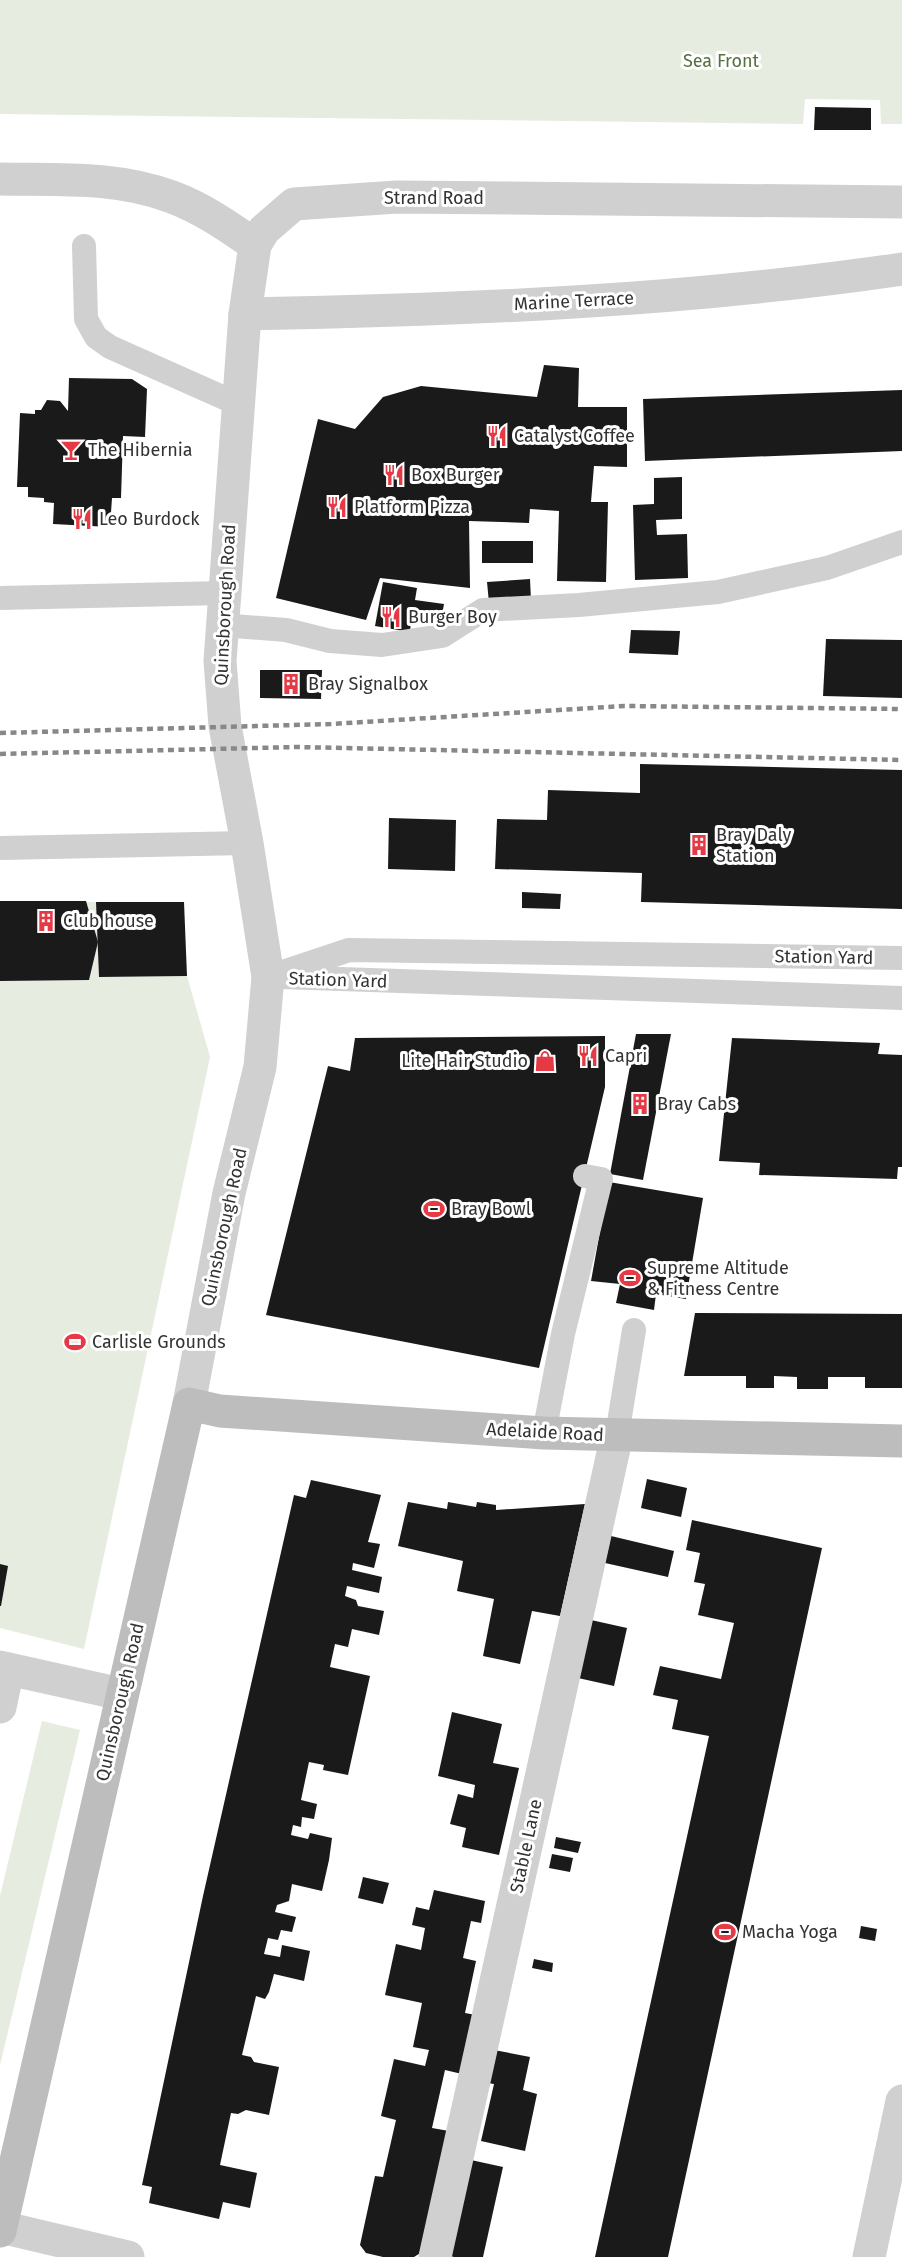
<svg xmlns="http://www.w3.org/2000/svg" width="902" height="2257" font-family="'Fira Sans',sans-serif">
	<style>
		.green { fill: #e6ecdf }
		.building { fill: #1a1a1a }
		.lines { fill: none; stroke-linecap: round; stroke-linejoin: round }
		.service { stroke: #d0d0d0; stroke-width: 24 }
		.minor { stroke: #d0d0d0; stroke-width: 33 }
		.tertiary { stroke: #d0d0d0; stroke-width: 33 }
		.secondary { stroke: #bdbdbd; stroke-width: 33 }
		.rail { stroke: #888; stroke-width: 4.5; stroke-dasharray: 6 4.5; stroke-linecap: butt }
		.labels { text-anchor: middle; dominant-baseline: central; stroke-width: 6; stroke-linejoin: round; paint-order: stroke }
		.park-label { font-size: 18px; fill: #56703f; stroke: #fff }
		.street-label { font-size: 18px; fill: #333; stroke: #fff }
		.poi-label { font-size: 18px; fill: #333; stroke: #fff; text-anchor: start }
	</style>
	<rect width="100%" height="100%" fill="#fff"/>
	<g class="green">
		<polygon points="0,0 902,0 902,124 881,124 880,100 805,99 803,124 0,114"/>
		<polygon points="0,901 96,902 99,977 187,976 210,1057 84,1649 0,1628"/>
		<polygon points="42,1721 80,1730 0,2065 0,1896"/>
	</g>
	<g class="building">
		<polygon points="815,107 871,108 871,130 814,130"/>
		<polygon points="544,365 579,368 578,407 627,407 627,467 594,466 591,502 608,502 606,582 557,581 559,511 530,509 529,523 469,521 470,588 380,578 366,620 276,598 318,419 355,429 383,397 421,386 537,397"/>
		<polygon points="69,378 132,379 147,389 145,437 123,436 121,498 112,498 110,527 53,524 54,503 44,502 44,498 28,497 28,487 17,487 20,413 35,414 35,410 41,410 47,400 60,401 68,411"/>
		<polygon points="902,390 902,451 645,461 643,399"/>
		<polygon points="682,477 682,519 656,520 657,535 687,534 688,578 635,580 633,505 654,504 654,478"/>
		<rect x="482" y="541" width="51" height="22"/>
		<polygon points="530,579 531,600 489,603 487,582"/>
		<polygon points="383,582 417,588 415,600 444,604 440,626 411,621 410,632 375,626"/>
		<polygon points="631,630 680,631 678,655 629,653"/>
		<polygon points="826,639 902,640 902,698 823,696"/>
		<polygon points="260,670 322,670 321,699 260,698"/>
		<polygon points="640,764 902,770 902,909 641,902 642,873 495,869 497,819 547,820 548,790 640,793"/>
		<polygon points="389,818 456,820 455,871 388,869"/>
		<polygon points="522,892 561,894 560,909 522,908"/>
		<polygon points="0,901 86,901 98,942 89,980 0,981"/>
		<polygon points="96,902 184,902 187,976 99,977"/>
		<polygon points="636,1034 671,1034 643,1180 610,1174"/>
		<polygon points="605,1036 605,1087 539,1368 266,1315 328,1066 350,1071 355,1038"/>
		<polygon points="732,1038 880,1043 878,1054 902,1055 902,1167 898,1167 897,1179 759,1175 760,1163 719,1161"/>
		<polygon points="609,1182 703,1198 686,1299 656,1294 654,1310 616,1303 620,1284 591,1281"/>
		<polygon points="695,1313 902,1314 902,1388 865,1388 865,1377 828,1377 828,1389 797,1389 797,1377 774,1376 774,1388 746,1388 746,1376 684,1376"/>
		<polygon points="647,1479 687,1488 681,1517 641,1508"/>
		<polygon points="311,1480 381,1495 368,1542 380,1544 374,1568 353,1563 352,1570 382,1577 379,1593 347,1586 345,1596 356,1600 358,1606 384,1611 379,1635 352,1629 348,1647 335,1644 330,1667 370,1676 348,1775 323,1770 324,1765 309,1762 301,1800 317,1804 314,1819 302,1817 301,1827 293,1825 291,1835 308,1839 310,1833 332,1838 329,1860 322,1891 292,1884 289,1901 277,1905 275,1912 296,1917 292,1932 281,1930 278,1940 268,1938 264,1954 280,1957 282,1945 310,1951 304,1981 274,1974 269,1992 265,1999 256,1996 242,2055 251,2057 254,2062 279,2067 269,2115 246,2110 238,2114 231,2113 220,2165 257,2173 250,2208 223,2202 219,2219 149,2203 152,2187 142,2185 203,1896 294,1495 306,1498"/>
		<polygon points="408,1502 447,1509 448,1502 476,1507 477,1502 496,1505 496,1510 585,1504 560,1616 532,1611 520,1664 483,1656 494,1599 457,1591 463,1561 398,1546"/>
		<polygon points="692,1520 822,1548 668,2257 595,2257 709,1736 672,1729 678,1700 653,1695 660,1666 721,1679 734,1623 698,1615 705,1584 694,1582 700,1553 686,1550"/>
		<polygon points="611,1536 674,1551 668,1577 605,1563"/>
		<polygon points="0,1564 8,1566 1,1606 0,1606"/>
		<polygon points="591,1620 627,1628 614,1686 578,1678"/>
		<polygon points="452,1712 502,1724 493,1763 519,1768 499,1855 462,1847 466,1828 450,1824 458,1794 473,1798 475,1785 438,1776"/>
		<polygon points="556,1837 581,1842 578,1853 554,1848"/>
		<polygon points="552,1854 573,1858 570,1872 549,1868"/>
		<polygon points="363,1877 389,1883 383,1904 358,1898"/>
		<polygon points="434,1890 485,1901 481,1923 471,1921 463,1958 476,1961 465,2013 476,2015 462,2074 445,2070 432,2128 449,2131 422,2252 414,2257 383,2257 366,2253 360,2245 375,2176 383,2177 396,2120 381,2116 394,2059 425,2066 429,2050 413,2047 422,2003 385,1995 396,1944 421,1950 425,1928 412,1925 416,1907 429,1910"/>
		<polygon points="861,1926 877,1929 875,1941 859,1938"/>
		<polygon points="534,1959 553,1963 552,1972 532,1968"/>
		<polygon points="494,2050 530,2057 523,2090 537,2094 525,2151 481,2141 494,2084 487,2083"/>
		<polygon points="471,2160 503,2167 483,2257 454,2257 450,2256"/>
	</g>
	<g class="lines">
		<g class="service">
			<polyline points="84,246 86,319 96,337 110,347 238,404"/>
			<polyline points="0,598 223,593"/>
			<polyline points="221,625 286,630 330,641 382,645 442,636 483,610 579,605 718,592 827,568 902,542"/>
			<polyline points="0,848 247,843"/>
			<polyline points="268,977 349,950 902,958"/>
			<polyline points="282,977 902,998"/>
			<polyline points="544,1433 563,1334 601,1179 585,1176"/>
			<polyline points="617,1435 634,1330"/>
		</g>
		<g class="minor">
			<polyline points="0,1667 121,1694"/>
			<polyline points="0,1707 8,1669"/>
			<polyline points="1,2227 128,2257"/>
			<polyline points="435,2257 617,1435"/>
			<polyline points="869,2257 902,2101"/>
		</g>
		<g class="tertiary">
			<path d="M0 179C58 180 117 176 172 197 202 208 229 227 255 245"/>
			<path d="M245 314C465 310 684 301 902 269"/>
			<polyline points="189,1404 229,1193 260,1067 268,977 247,843 225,726 220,661 245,314 255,245 264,230 294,204 397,197 902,202"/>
		</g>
		<polyline class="secondary" points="0,2231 189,1404 220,1411 544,1433 902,1441"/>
		<g class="rail">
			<polyline points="0,733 331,724 624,706 902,709"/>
			<polyline points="0,754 297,747 902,760"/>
		</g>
	</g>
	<defs>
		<symbol id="restaurant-bare" viewBox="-9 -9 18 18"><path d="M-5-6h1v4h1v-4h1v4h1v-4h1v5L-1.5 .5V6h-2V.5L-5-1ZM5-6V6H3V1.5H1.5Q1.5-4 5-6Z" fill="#e63946" stroke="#fff" stroke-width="2.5" paint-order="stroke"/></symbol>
		<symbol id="bar-bare" viewBox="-9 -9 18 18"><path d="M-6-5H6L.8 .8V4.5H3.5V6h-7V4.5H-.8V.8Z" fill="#e63946" stroke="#fff" stroke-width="2.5" paint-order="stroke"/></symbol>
		<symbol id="building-bare" viewBox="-9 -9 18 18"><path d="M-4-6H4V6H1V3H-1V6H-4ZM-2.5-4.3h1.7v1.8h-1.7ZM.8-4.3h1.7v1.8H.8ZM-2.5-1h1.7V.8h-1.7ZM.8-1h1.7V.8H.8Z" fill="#e63946" stroke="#fff" stroke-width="2.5" paint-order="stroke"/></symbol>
		<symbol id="shop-bare" viewBox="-9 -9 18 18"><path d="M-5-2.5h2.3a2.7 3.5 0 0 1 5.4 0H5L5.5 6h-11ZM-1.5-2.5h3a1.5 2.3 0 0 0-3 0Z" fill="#e63946" stroke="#fff" stroke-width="2.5" paint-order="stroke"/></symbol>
		<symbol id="stadium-bare" viewBox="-9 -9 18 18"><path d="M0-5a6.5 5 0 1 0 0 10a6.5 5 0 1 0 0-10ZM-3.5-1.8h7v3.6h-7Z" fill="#e63946" stroke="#fff" stroke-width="2.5" paint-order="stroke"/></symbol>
	</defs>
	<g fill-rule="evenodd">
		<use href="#restaurant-bare" x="482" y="421" width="30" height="30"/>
		<use href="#bar-bare" x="56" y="435" width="30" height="30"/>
		<use href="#restaurant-bare" x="379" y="460" width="30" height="30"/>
		<use href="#restaurant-bare" x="322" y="492" width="30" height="30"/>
		<use href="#restaurant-bare" x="67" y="504" width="30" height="30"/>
		<use href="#restaurant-bare" x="376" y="602" width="30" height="30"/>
		<use href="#building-bare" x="276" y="669" width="30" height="30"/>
		<use href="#building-bare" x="684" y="830" width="30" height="30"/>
		<use href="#building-bare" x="31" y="906" width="30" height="30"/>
		<use href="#restaurant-bare" x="573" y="1041" width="30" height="30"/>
		<use href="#shop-bare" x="530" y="1046" width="30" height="30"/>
		<use href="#building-bare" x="625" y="1089" width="30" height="30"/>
		<use href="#stadium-bare" x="419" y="1194" width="30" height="30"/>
		<use href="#stadium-bare" x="615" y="1263" width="30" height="30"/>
		<use href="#stadium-bare" x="60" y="1327" width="30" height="30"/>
		<use href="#stadium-bare" x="710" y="1917" width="30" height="30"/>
	</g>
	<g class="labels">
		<g class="park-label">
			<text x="721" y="61">Sea Front</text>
		</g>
		<g class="street-label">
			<text x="434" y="198">Strand Road</text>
			<text transform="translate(574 301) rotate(-3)">Marine Terrace</text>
			<text transform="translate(225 605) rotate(-87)">Quinsborough Road</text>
			<text transform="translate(824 957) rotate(1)">Station Yard</text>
			<text transform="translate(338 980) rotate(2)">Station Yard</text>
			<text transform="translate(224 1227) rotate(-78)">Quinsborough Road</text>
			<text transform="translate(545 1432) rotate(3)">Adelaide Road</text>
			<text transform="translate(120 1702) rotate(-77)">Quinsborough Road</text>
			<text transform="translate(526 1846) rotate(-78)">Stable Lane</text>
		</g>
		<g class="poi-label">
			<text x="514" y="436">Catalyst Coffee</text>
			<text x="88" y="450">The Hibernia</text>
			<text x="411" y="475">Box Burger</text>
			<text x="354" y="507">Platform Pizza</text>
			<text x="99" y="519">Leo Burdock</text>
			<text x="408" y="617">Burger Boy</text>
			<text x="308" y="684">Bray Signalbox</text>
			<text x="716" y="835">Bray Daly<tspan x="716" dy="21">Station</tspan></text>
			<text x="63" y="921">Club house</text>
			<text x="605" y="1056">Capri</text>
			<text x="528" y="1061" text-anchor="end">Lite Hair Studio</text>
			<text x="657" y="1104">Bray Cabs</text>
			<text x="451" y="1209">Bray Bowl</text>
			<text x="647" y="1268">Supreme Altitude<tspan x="647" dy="21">&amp; Fitness Centre</tspan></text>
			<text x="92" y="1342">Carlisle Grounds</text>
			<text x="742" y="1932">Macha Yoga</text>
		</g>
	</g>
</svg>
